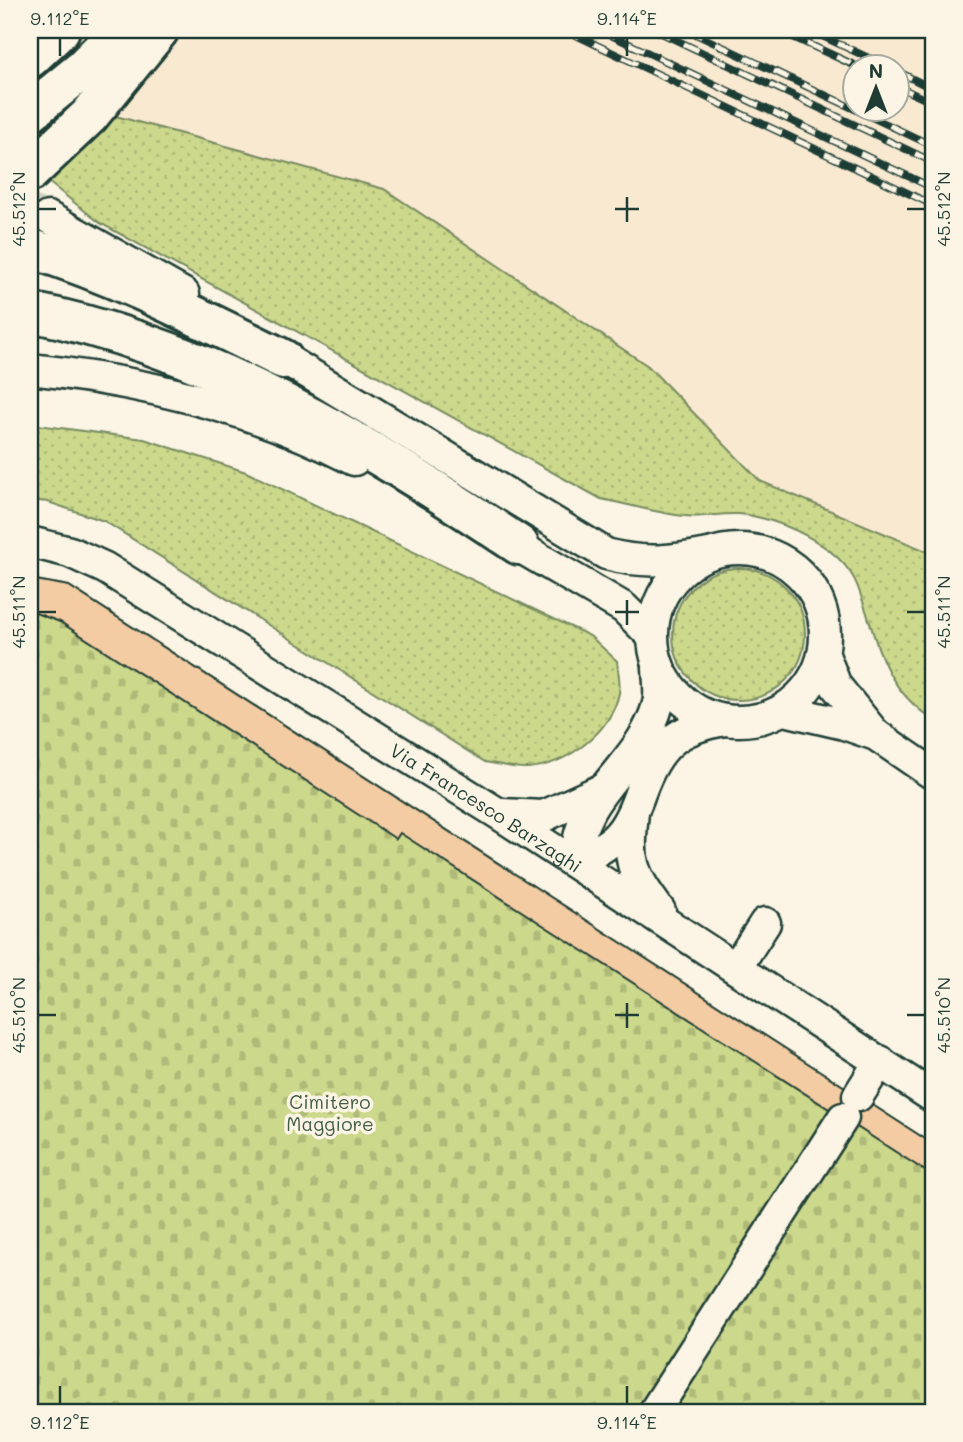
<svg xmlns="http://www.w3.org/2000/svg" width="963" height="1442" font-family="Mali,sans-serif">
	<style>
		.built { fill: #fae9d1; fill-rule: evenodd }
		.grass { fill: url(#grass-dots); stroke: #768a60; stroke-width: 2 }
		.cemetery { fill: url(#cemetery-stones); stroke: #768a60; stroke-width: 2 }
		.building { fill: #f4cca3; stroke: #1f3d34; stroke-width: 2 }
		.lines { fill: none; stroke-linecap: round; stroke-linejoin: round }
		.minor-tunnel { stroke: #d0d0c2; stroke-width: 30; stroke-dasharray: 30 15; stroke-linecap: butt }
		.minor-casing { stroke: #1f3d34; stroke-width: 35 }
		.highway-casing { stroke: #1f3d34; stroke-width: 44 }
		.minor { stroke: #fcf5e5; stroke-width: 30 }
		.highway { stroke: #fcf5e5; stroke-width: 38 }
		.rail-casing { stroke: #1f3d34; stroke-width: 8 }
		.rail { stroke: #fcf5e5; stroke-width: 5; stroke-dasharray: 16; stroke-linecap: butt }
		.ticks { fill: none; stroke: #1f3d34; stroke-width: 2.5 }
		.labels { text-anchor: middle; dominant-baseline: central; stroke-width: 7; stroke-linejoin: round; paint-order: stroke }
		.street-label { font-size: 19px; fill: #1f3d34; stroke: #fcf5e5 }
		.park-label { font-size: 19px; fill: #425c45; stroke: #fcf5e5 }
		.neatline { fill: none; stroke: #1f3d34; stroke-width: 2.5 }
		.ticks-label { font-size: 18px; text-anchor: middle; fill: #1f3d34 }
	</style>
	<defs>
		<pattern id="grass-dots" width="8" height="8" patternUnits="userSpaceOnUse" patternTransform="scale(1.75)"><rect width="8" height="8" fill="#ccd88b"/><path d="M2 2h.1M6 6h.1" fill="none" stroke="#afba79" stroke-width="1.8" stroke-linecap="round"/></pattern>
		<pattern id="cemetery-stones" width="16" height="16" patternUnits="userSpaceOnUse" patternTransform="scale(1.75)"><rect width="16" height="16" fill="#ccd88b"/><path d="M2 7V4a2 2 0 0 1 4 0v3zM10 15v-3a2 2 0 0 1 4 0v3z" fill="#afba79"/></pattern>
	</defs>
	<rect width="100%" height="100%" fill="#fcf5e5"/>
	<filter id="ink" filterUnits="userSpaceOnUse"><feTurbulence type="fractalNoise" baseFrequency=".0143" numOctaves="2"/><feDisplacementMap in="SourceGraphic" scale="14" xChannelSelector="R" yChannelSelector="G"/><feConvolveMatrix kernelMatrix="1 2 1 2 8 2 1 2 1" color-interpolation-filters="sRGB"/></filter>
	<g filter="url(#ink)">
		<path class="built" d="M30 30H908L933 41V554L760 481 648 366 384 189 30 93ZM855 66H897V108H855Z"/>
		<g class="grass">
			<path d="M112 115 384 189 648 366 760 481 933 554V720C878 682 879 641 857 585 841 545 777 517 738 514 720 513 702 518 684 516 656 513 628 504 601 499L100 223 47 181Z"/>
			<path d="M30 424 144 439 246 472 590 636 617 661C618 671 621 684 619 693 611 732 567 765 528 768 515 769 499 764 485 762L104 521 48 502 30 500Z"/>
			<circle cx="739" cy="634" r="66"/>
		</g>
		<polygon class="cemetery" points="30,579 69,586 933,1144 933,1412 30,1412"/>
		<polygon class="building" points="30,579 69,586 933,1144 933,1176 400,833 396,839 60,622 30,611"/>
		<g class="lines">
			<polyline class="minor-tunnel" points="30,209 48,217"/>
			<defs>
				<g id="minor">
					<polyline points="48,217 184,294"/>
					<path d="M267 348 606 554C642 564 673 561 709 554"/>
					<path d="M30 369C142 381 254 408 354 460"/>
					<polyline points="501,536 624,608 652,636"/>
					<path id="s1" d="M30 542 70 552 105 568 499 814 933 1097"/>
					<circle cx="739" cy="635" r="86"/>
					<polyline points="824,655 836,686 874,733"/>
					<polyline points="784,710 844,724 876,735 933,774"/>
					<path d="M633 812C628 862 630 871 660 911"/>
					<polyline points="502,814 544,816 601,790"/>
					<path d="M576 863C576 791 641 768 658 704 661 693 658 678 658 666"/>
					<path d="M576 863C589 855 607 847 617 836 628 825 635 807 640 793 657 746 676 728 725 720"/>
					<polyline points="736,968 765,923"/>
					<polyline points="858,1096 880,1061"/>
					<polyline points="654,1412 843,1118"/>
				</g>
				<g id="highway">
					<polyline points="30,58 60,30"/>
					<polyline points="30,112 78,73 121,30"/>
					<polyline points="30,172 89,116 159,30"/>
					<path d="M32 249C120 276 201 319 283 359"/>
					<path d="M30 312C210 347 367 444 519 545"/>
				</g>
			</defs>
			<use href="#minor" class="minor-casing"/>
			<use href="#highway" class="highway-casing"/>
			<use href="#minor" class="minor"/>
			<use href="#highway" class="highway"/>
			<defs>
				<g id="rail">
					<polyline points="565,30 933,205"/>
					<polyline points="600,30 933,188"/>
					<polyline points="655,30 933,162"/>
					<polyline points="687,30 933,146"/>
					<polyline points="778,30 856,66"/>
					<polyline points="809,30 886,66"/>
					<polyline points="897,71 933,89"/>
					<polyline points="897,86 933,103"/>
				</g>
			</defs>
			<use href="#rail" class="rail-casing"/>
			<use href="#rail" class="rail"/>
		</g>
	</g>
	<path class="ticks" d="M60 38V56M627 38V56M627 197V222M38 209H56M615 209H639M907 209H925M627 600V625M38 612H56M615 612H639M907 612H925M627 1003V1028M38 1015H56M615 1015H639M907 1015H925M60 1386V1404M627 1386V1404"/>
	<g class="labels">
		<g class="street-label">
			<text stroke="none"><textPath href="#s1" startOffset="530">Via Francesco Barzaghi</textPath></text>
		</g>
		<g class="park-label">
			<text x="330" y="1101">Cimitero<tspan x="330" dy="22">Maggiore</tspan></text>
		</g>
	</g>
	<rect width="963" height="1442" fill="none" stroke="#fcf5e5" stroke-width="77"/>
	<g transform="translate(876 88)"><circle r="33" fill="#fcf5e5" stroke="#a4ab9e" stroke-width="2"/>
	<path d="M0-5L12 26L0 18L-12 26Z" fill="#1f3d34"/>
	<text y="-10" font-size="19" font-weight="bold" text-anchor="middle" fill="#1f3d34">N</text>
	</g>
	<rect x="38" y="38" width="887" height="1366" class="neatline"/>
	<g class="ticks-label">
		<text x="60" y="25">9.112°E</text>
		<text x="627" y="25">9.114°E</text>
		<text transform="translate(19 209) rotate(-90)" y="6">45.512°N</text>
		<text transform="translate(944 209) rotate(-90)" y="6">45.512°N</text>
		<text transform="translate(19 612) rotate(-90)" y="6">45.511°N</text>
		<text transform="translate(944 612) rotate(-90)" y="6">45.511°N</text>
		<text transform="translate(19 1015) rotate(-90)" y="6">45.510°N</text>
		<text transform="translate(944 1015) rotate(-90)" y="6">45.510°N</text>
		<text x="60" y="1429">9.112°E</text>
		<text x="627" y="1429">9.114°E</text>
	</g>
</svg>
